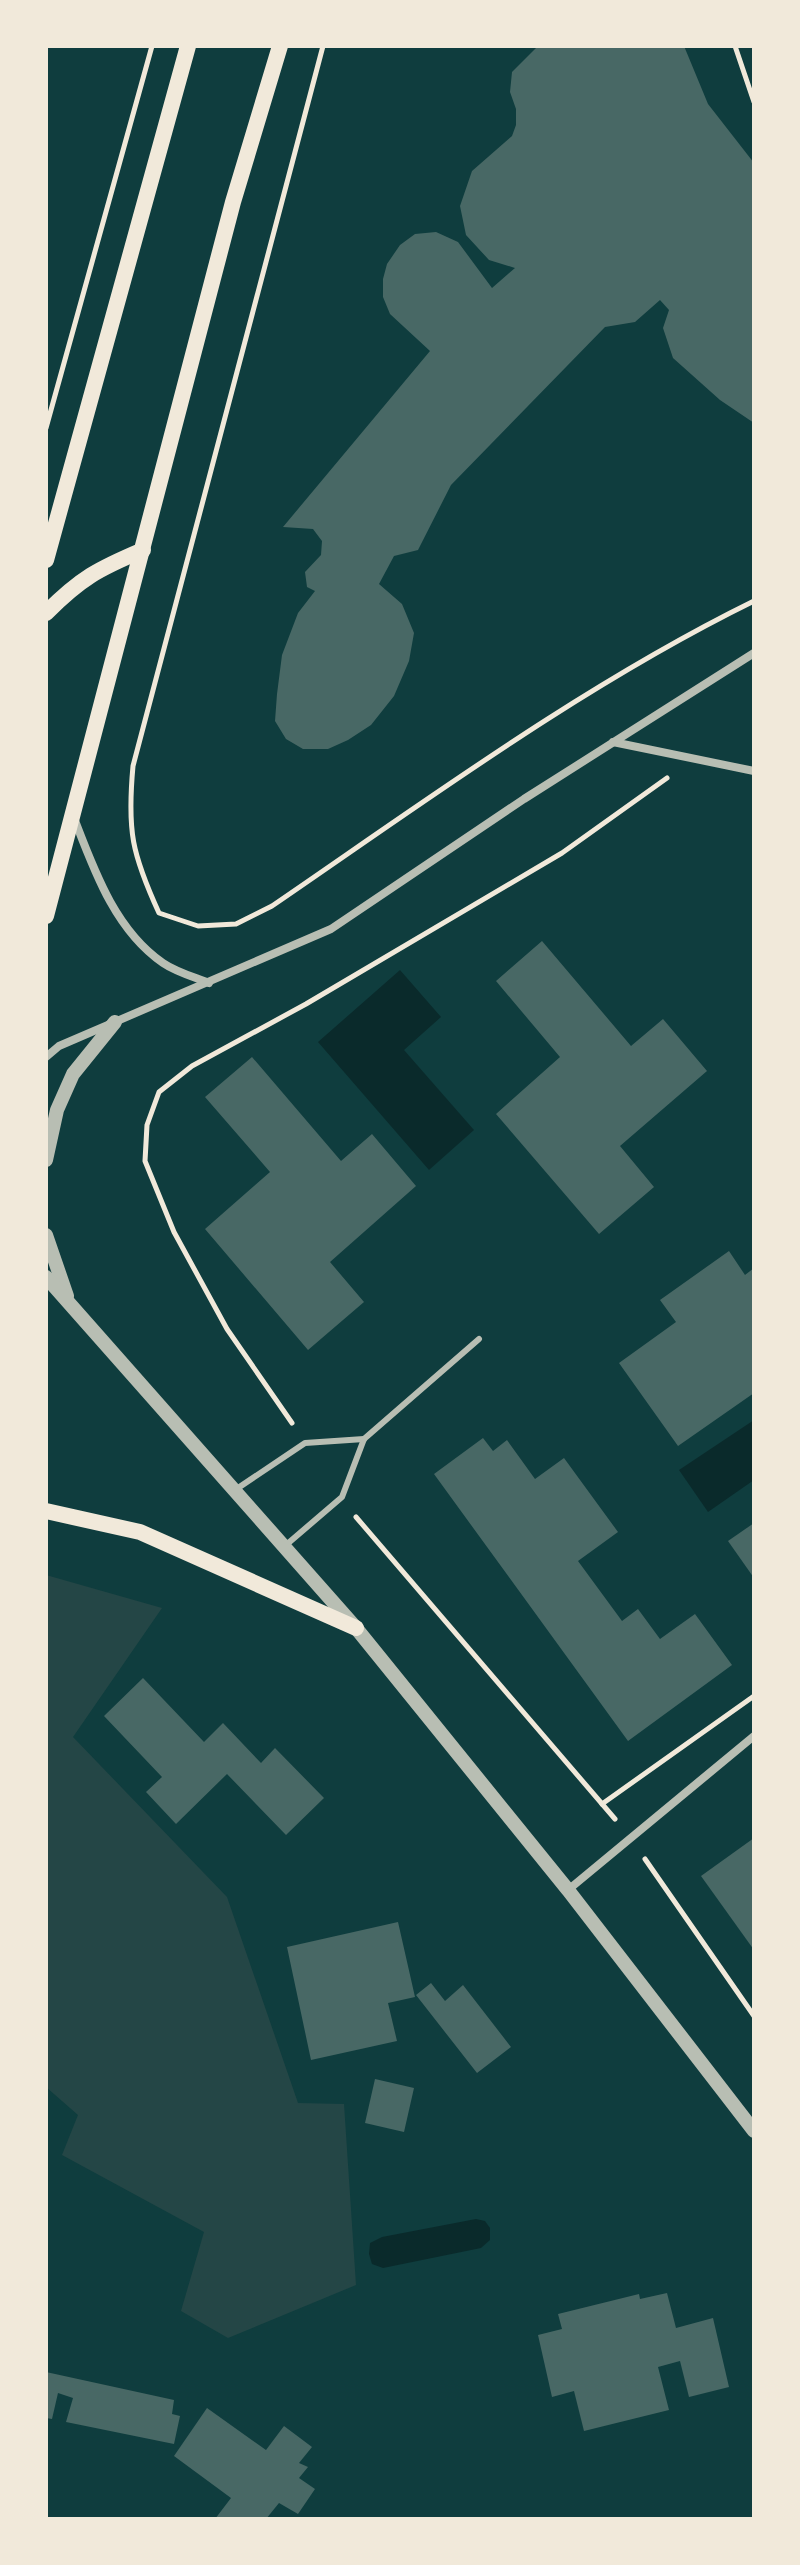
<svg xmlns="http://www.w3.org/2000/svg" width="800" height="2565" font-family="'Space Grotesk',sans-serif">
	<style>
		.green { fill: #244646 }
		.water { fill: #0a2a2b }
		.building { fill: #486865 }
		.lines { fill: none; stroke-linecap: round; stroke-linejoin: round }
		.path { stroke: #f1e9da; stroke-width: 5 }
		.service { stroke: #b8beb3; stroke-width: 6 }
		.minor { stroke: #b8beb3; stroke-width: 8 }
		.tertiary { stroke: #b8beb3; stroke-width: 14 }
		.secondary { stroke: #f1e9da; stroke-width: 16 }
	</style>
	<rect width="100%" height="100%" fill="#0f3d3e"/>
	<polygon class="green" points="46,1575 162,1608 73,1737 227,1897 298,2103 344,2104 356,2285 228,2338 181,2311 204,2232 62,2155 78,2115 46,2087"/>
	<g class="water">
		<polygon points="400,970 441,1017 404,1050 474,1130 429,1170 318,1042"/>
		<polygon points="754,1420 754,1480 708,1512 679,1470"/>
		<polygon points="476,2219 485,2221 490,2228 490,2240 481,2248 383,2268 372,2264 369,2254 370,2243 382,2237"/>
	</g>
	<g class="building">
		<polygon points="538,46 684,46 708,104 754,163 754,423 720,400 673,358 663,328 669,310 660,300 635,322 605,327 451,485 418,550 394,556 379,584 402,604 414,633 409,661 394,696 371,725 348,740 328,749 303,749 286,739 275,721 277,694 282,655 298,613 315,591 307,587 305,572 321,555 322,541 313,529 283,527 430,351 390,314 383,297 383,279 387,264 400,245 415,234 436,232 458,242 492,288 515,268 489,260 466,235 460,206 472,171 512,136 516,125 516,109 510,92 512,72"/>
		<polygon points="542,941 631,1046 663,1019 707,1071 620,1146 654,1187 599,1234 496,1114 560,1057 496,981"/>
		<polygon points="252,1057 341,1161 372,1134 416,1186 330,1262 364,1302 308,1350 205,1229 270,1172 205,1097"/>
		<polygon points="729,1251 745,1275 754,1268 754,1393 678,1446 619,1363 676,1322 660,1300"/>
		<polygon points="483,1438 493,1451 507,1440 535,1479 564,1458 618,1532 578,1561 622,1621 638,1609 660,1639 695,1614 732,1665 628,1741 434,1474"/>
		<polygon points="754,1523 754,1578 728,1541"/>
		<polygon points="143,1678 204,1742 223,1723 261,1763 275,1748 324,1798 286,1835 227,1774 176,1824 146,1792 162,1777 104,1716"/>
		<polygon points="754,1838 754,1950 701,1876"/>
		<polygon points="398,1922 415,1997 388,2003 397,2041 311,2060 287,1947"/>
		<polygon points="431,1983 445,2001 463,1985 511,2047 477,2073 416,1995"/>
		<polygon points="375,2079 414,2088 404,2132 365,2123"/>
		<polygon points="667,2293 676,2328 713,2318 729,2387 689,2397 680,2361 658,2367 669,2410 584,2431 574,2391 552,2397 538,2335 562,2329 558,2314 639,2294 640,2299"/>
		<polygon points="46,2372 174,2400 172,2414 180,2416 174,2444 66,2422 73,2398 58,2393 52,2419 46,2418"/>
		<polygon points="207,2408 266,2450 284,2426 312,2447 299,2463 308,2467 299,2478 315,2489 298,2514 279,2503 266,2519 215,2519 231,2498 174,2456"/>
	</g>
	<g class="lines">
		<g class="path">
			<path d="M323 46 133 766C127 831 132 854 159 913L198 926 236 924 272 906C427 800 585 684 754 601"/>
			<polyline points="735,46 754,102"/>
			<polyline points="46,428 152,46"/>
			<polyline points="292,1423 227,1329 174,1232 145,1161 147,1125 159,1092 192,1066 306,1004 562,853 667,778"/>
			<polyline points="356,1517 615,1819"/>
			<polyline points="602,1804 754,1696"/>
			<polyline points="645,1859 754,2016"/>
		</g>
		<g class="service">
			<polyline points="235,1490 305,1443 364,1439"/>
			<polyline points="286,1545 342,1497 364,1439 479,1339"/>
		</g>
		<g class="minor">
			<polyline points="613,742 754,771"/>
			<path d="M74 818C94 870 115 930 163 963 176 972 194 977 209 983"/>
			<polyline points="46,1057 59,1046 331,929 524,799 754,653"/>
			<polyline points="568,1890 754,1736"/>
		</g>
		<g class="tertiary">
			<polyline points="46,1160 57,1110 73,1074 115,1022"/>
			<polyline points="46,1235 67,1296"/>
			<polyline points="46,1277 356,1628 568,1890 754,2131"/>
		</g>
		<g class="secondary">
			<polyline points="46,560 188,46"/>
			<path d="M46 613C81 578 98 569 143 550"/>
			<polyline points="46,916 233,202 280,46"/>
			<polyline points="46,1511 140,1532 356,1628"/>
		</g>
	</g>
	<rect width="800" height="2565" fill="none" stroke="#f1e9da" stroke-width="96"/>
</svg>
